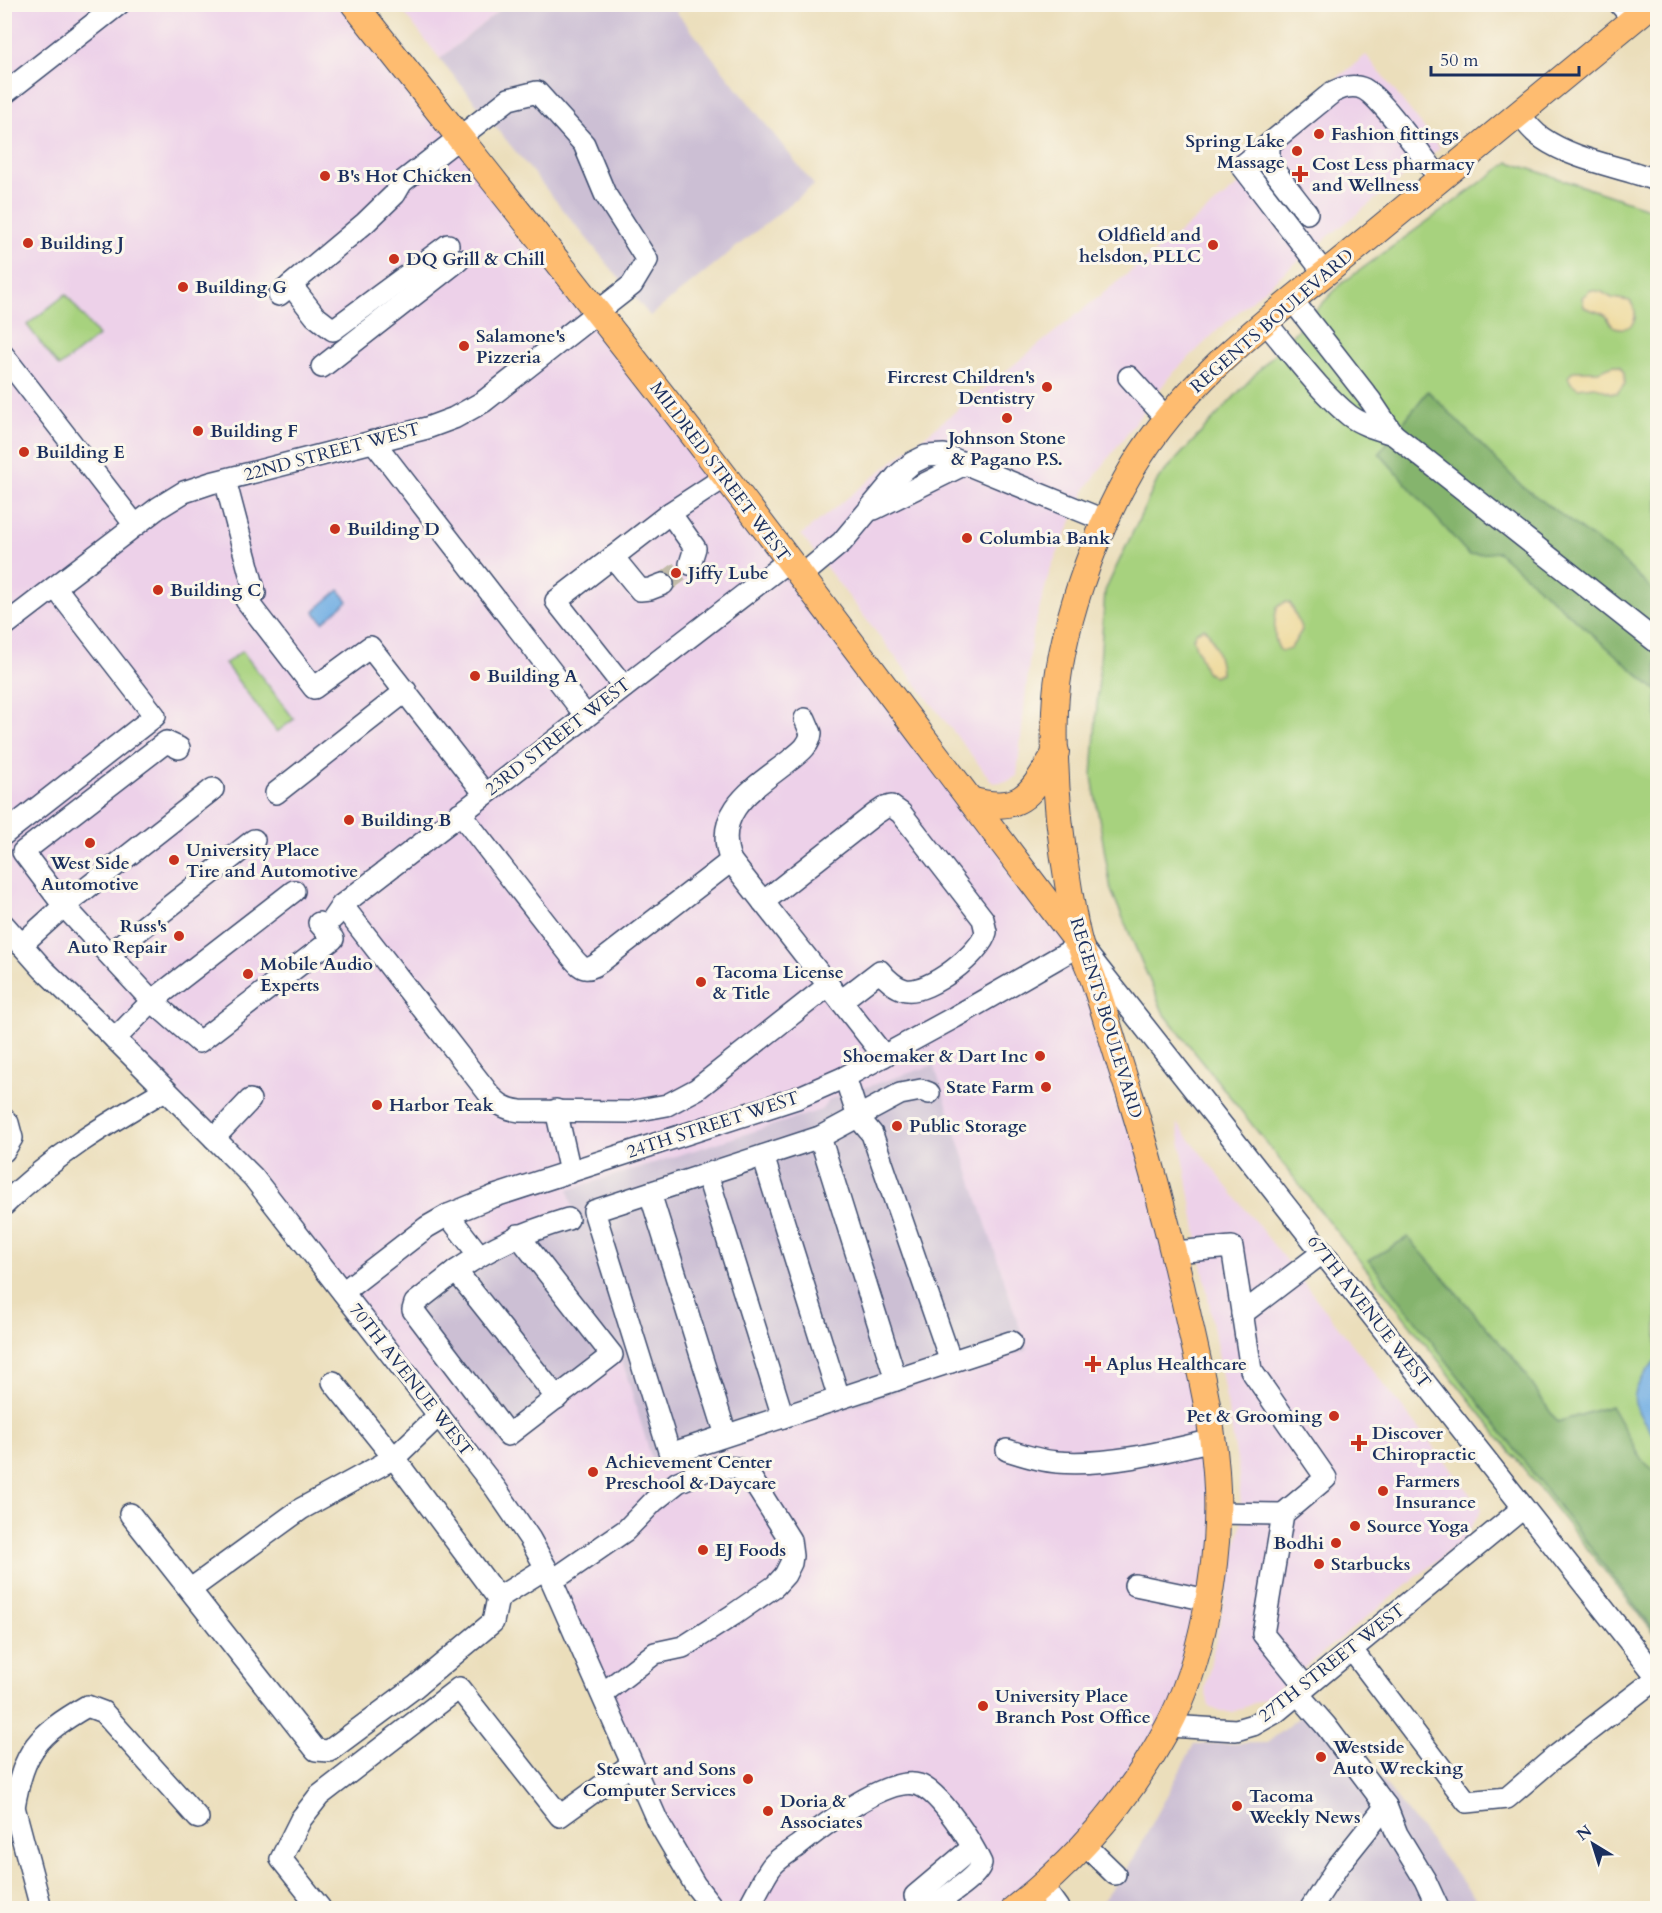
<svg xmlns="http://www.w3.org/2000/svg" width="1662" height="1913" font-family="Cardo,serif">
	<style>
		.built { fill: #edd1e9 }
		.industrial { fill: #ccbfd4 }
		.green { fill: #a7d27e; stroke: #61806e; stroke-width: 1.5 }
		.forest { fill: #85b46d; stroke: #507266; stroke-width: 1.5 }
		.sand { fill: #eeda9e; stroke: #84847e; stroke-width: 1.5 }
		.water { fill: #71aee3; stroke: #466ea0; stroke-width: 1.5 }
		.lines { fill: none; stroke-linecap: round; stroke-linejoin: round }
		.minor-tunnel { stroke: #c1bba8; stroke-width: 21; stroke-dasharray: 21 10; stroke-linecap: butt }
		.minor-casing { stroke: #3a496c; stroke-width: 24 }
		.major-casing { stroke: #3a496c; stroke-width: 28 }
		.minor { stroke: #fff; stroke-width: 21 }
		.major { stroke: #febc70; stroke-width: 26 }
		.poi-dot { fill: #c8321e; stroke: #fbf7ec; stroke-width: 2 }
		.labels { text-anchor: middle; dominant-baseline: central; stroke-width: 6; stroke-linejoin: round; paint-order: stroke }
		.poi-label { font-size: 18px; font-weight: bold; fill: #1b2f5e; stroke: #fbf7ec; text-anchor: start }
		.street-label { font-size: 18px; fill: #1b2f5e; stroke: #fbf7ec }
	</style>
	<rect width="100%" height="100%" fill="#fbf7ec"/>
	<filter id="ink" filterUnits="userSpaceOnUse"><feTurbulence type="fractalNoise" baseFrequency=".0167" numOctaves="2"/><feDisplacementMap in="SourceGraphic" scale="12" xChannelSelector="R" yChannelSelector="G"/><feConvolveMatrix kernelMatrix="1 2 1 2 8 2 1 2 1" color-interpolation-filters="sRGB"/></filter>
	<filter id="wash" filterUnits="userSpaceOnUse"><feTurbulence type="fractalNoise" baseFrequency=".008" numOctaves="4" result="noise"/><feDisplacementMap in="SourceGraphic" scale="24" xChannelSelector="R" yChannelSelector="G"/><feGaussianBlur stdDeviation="1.35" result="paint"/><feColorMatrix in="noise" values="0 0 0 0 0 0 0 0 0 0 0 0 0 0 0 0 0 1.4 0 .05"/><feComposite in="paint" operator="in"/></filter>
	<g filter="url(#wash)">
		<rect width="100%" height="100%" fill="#ebdebb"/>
		<g class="built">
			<polygon points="5,5 354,5 1080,945 1174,1252 1216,1546 1169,1726 1015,1908 713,1908 695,1885 546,1568 269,1196 5,925"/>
			<polygon points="398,5 506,5 440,59"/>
			<polygon points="1366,55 1440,148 1299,260 1221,327 1169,377 1087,487 1050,570 1032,636 1017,776 1008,781 993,783 801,535 1241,183 1228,166"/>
			<polygon points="1177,1123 1482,1508 1465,1538 1268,1697 1233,1712 1220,1712 1209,1706 1205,1689 1242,1520 1238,1466"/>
		</g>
		<g class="industrial">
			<polygon points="506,5 671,5 814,185 650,316 440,59"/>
			<polygon points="934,1065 1027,1350 655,1470 620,1353 501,1444 392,1306 465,1250 573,1209 568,1190 821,1110 830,1099"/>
			<polygon points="1319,1701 1483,1908 1097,1908 1133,1860 1194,1744 1267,1743"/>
		</g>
		<g class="green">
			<polygon points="1509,162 1657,211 1657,1637 1163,1012 1111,890 1092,776 1105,591 1158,479 1260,369 1341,284"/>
			<polygon points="66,294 98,336 59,367 27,325"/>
			<polygon points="242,651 294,719 277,732 225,664"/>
		</g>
		<g class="forest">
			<polygon points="1428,391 1522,486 1617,556 1657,594 1657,691 1498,552 1469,555 1379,453"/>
			<polygon points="1408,1237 1520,1366 1557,1422 1611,1406 1642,1460 1657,1473 1657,1634 1369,1260"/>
		</g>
		<g class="sand">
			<path d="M1591 290 1602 292 1612 298 1630 301C1641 315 1634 333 1615 327 1609 325 1610 320 1606 316 1600 311 1591 311 1584 307L1582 297Z"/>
			<polygon points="1614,365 1620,367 1624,373 1625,384 1617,393 1611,393 1594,386 1578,388 1571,383 1568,377 1573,371 1598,371"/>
			<path d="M1285 602 1290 603C1293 608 1299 624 1302 630L1291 648 1281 651C1272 642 1274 619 1277 607Z"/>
			<path d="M1204 628C1212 632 1221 663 1221 673L1214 677 1206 672 1193 639 1196 632Z"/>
		</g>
		<g class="water">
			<polygon points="339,590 348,601 323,622 314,611"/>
			<path d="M1657 1358V1440C1628 1400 1626 1398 1657 1358Z"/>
		</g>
	</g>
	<g filter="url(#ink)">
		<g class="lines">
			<polyline class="minor-tunnel" points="663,584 690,564"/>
			<defs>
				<g id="minor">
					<polyline points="1620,4 1634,20"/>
					<polyline points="4,94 119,4"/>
					<path d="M1519 114C1526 123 1533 132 1542 138 1575 161 1620 166 1658 181"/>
					<polyline points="1269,145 1269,164 1307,213"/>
					<path d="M1325 274 1242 166 1333 92C1343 87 1354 84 1364 89 1384 100 1424 159 1440 179"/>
					<polyline points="291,285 315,316 333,330 448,245"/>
					<path d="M1266 323C1292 353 1319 391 1350 416 1362 425 1378 429 1393 434L1371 401 1293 301"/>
					<polyline points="4,356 135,525"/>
					<polyline points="322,367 459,260"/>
					<polyline points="1129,377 1167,419"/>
					<polyline points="1393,434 1658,643"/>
					<polyline points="373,441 586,716"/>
					<polyline points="225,480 255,593 246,600 314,688 370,647 485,794"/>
					<polyline points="874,509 965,464"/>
					<polyline points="670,513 695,548 690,564"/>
					<polyline points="613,557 640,590 650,589 663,584"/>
					<polyline points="800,577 842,542 897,476 912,463 926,456 944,455 1106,521"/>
					<polyline points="4,626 158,508 184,492 211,483 427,428 454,418 483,402 632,285 647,260 605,194 584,144 537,92 509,99 402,182 395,194 365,223 279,295"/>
					<polyline points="624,687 556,601 670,513 725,477"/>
					<path d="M805 719 811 733C810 746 799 753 789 761 756 787 711 811 731 861L884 1056"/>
					<polyline points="276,793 406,691"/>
					<path d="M460 813 572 957C584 972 588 971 603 960L731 861"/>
					<polyline points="4,834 155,716 55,587"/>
					<polyline points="294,891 152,1001 199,1042 333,939 319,923"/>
					<path d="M763 902 875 814 884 808 891 806 901 813 983 919 986 932C981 953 929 994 906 990 896 988 886 979 880 971L841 1001"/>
					<path d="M342 905 489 1094C498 1104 505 1109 520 1111L629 1112 667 1105 697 1089 829 985"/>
					<polyline points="333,918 342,905 788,561"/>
					<polyline points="4,925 43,969 100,1024 253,1177 496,1489 530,1539 546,1568 657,1820 695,1885 713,1908"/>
					<polyline points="21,945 64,906 213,789"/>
					<polyline points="109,954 254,840"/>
					<polyline points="115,1039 152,1001 64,906 23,852 166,742 179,748"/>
					<polyline points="845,1077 858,1117 872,1134 951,1362"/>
					<polyline points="929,1093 921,1090 900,1094 820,1137 594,1211 670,1454 1011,1342"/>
					<polyline points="556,1110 570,1172"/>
					<polyline points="4,1119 8,1123 12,1138 4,1151"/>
					<polyline points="820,1137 896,1380"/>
					<polyline points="214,1138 250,1100"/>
					<polyline points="763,1156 839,1398"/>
					<polyline points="707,1174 783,1417"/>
					<polyline points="650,1193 726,1435"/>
					<path d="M4 1205C51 1157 108 1123 165 1090"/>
					<polyline points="448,1215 479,1255"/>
					<polyline points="1174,1252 1232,1247 1251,1370 1326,1478 1283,1514 1263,1634 1306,1687"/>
					<polyline points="456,1271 415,1303 413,1310 508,1435 612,1355 518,1235"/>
					<polyline points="343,1292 427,1227 448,1215 492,1197 797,1098 845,1077 955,1017 1080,945 1658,1678"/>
					<polyline points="1242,1314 1322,1253"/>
					<path d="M557 1398 456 1271C494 1245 525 1232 568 1219"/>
					<path d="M1007 1450C1023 1455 1040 1461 1057 1462 1108 1466 1163 1452 1213 1440"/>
					<polyline points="1217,1513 1283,1514"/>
					<polyline points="130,1514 316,1750 329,1751 415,1687 493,1622 498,1598 394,1458 333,1382"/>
					<polyline points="552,1581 626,1530 654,1501 678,1482 707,1470 718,1467 737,1468 751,1478 790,1540 792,1556 791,1563 785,1575 775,1586 733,1615 683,1647 655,1653 602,1694"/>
					<polyline points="1135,1585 1208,1600"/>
					<polyline points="191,1589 301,1509 394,1458 439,1415"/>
					<polyline points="498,1598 546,1568"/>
					<polyline points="1352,1650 1467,1802 1507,1798 1556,1756 1657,1678"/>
					<polyline points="1298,1694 1326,1726 1386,1806 1397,1834 1425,1880 1438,1908"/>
					<polyline points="1169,1726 1236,1730 1253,1725 1276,1712 1523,1508"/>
					<polyline points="14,1807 41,1908"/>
					<path d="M4 1808 14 1807C24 1750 37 1735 87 1706L103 1712 198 1818"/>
					<polyline points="1085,1845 1115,1874"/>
					<polyline points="1043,1887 1058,1908"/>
					<polyline points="915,1896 972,1848"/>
					<polyline points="320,1908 281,1859 301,1819 319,1796 459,1688 560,1816 632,1764"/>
					<path d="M748 1908C755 1897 765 1874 773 1865 780 1857 791 1851 799 1845 823 1826 888 1775 919 1785 940 1792 972 1843 981 1863 979 1877 942 1899 930 1908"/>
					<polyline points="1311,1908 1338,1866 1386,1806"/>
				</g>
				<g id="major">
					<path d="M354 4C472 154 591 302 707 453 831 614 953 778 1076 940"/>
					<path d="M970 800C1023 815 1031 793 1056 752"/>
					<path d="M1015 1908C1078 1859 1129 1799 1167 1729 1202 1665 1220 1562 1217 1489 1215 1430 1200 1370 1187 1312 1171 1239 1152 1166 1130 1095 1118 1059 1108 1023 1096 987 1092 973 1085 960 1080 945 1075 928 1072 908 1069 890 1059 832 1053 770 1055 711 1058 634 1094 533 1133 467 1189 373 1283 309 1366 240 1461 162 1556 83 1652 4"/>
				</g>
			</defs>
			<use href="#minor" class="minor-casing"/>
			<use href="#major" class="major-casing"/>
			<use href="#minor" class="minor"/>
			<use href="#major" class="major"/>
		</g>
	</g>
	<g class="poi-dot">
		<circle cx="1319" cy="134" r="6"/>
		<circle cx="1297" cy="151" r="6"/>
		<path d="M1297 165h6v6h6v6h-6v6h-6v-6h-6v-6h6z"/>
		<circle cx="325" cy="176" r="6"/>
		<circle cx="28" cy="243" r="6"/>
		<circle cx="1213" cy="245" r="6"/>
		<circle cx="394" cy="259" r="6"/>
		<circle cx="183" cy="287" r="6"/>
		<circle cx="464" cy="346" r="6"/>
		<circle cx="1047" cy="387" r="6"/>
		<circle cx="1007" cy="418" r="6"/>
		<circle cx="198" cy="431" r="6"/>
		<circle cx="24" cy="452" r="6"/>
		<circle cx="335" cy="529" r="6"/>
		<circle cx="967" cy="538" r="6"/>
		<circle cx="676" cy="573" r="6"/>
		<circle cx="158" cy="590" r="6"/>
		<circle cx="475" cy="676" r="6"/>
		<circle cx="349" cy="820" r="6"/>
		<circle cx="90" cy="843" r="6"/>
		<circle cx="174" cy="860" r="6"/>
		<circle cx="179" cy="936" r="6"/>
		<circle cx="248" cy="974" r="6"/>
		<circle cx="701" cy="982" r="6"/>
		<circle cx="1040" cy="1056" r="6"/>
		<circle cx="1046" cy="1087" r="6"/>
		<circle cx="377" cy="1105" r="6"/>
		<circle cx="897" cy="1126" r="6"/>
		<path d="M1090 1355h6v6h6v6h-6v6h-6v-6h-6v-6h6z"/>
		<circle cx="1334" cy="1416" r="6"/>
		<path d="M1356 1434h6v6h6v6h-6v6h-6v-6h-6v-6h6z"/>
		<circle cx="593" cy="1472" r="6"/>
		<circle cx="1383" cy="1491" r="6"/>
		<circle cx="1355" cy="1526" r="6"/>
		<circle cx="1336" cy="1543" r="6"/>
		<circle cx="703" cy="1550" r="6"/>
		<circle cx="1319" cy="1564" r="6"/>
		<circle cx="983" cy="1706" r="6"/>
		<circle cx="1321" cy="1757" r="6"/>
		<circle cx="748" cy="1779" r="6"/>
		<circle cx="1237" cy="1806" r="6"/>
		<circle cx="768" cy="1811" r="6"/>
	</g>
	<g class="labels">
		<g class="poi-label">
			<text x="1331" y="134">Fashion fittings</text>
			<text x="1285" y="141" text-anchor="end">Spring Lake<tspan x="1285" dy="21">Massage</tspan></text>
			<text x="1312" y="164">Cost Less pharmacy<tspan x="1312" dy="21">and Wellness</tspan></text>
			<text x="337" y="176">B's Hot Chicken</text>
			<text x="1201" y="235" text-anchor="end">Oldfield and<tspan x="1201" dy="21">helsdon, PLLC</tspan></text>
			<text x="40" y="243">Building J</text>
			<text x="406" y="259">DQ Grill &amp; Chill</text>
			<text x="195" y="287">Building G</text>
			<text x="476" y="336">Salamone's<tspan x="476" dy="21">Pizzeria</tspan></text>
			<text x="1035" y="377" text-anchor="end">Fircrest Children's<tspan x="1035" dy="21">Dentistry</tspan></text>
			<text x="210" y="431">Building F</text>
			<text x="1007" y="438" text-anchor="middle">Johnson Stone<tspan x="1007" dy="21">&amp; Pagano P.S.</tspan></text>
			<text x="36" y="452">Building E</text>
			<text x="347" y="529">Building D</text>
			<text x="979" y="538">Columbia Bank</text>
			<text x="688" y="573">Jiffy Lube</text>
			<text x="170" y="590">Building C</text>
			<text x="487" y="676">Building A</text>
			<text x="361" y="820">Building B</text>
			<text x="186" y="850">University Place<tspan x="186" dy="21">Tire and Automotive</tspan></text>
			<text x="90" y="863" text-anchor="middle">West Side<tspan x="90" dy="21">Automotive</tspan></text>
			<text x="167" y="926" text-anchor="end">Russ's<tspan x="167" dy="21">Auto Repair</tspan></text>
			<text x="260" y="964">Mobile Audio<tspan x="260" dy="21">Experts</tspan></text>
			<text x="713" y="972">Tacoma License<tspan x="713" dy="21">&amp; Title</tspan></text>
			<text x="1028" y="1056" text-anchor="end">Shoemaker &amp; Dart Inc</text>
			<text x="1034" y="1087" text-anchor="end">State Farm</text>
			<text x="389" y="1105">Harbor Teak</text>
			<text x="909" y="1126">Public Storage</text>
			<text x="1106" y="1364">Aplus Healthcare</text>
			<text x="1322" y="1416" text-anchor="end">Pet &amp; Grooming</text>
			<text x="1372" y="1433">Discover<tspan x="1372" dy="21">Chiropractic</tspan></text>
			<text x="605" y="1462">Achievement Center<tspan x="605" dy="21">Preschool &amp; Daycare</tspan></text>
			<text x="1395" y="1481">Farmers<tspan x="1395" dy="21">Insurance</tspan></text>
			<text x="1367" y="1526">Source Yoga</text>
			<text x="1324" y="1543" text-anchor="end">Bodhi</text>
			<text x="715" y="1550">EJ Foods</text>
			<text x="1331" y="1564">Starbucks</text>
			<text x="995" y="1696">University Place<tspan x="995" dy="21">Branch Post Office</tspan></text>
			<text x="1333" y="1747">Westside<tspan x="1333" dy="21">Auto Wrecking</tspan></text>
			<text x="736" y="1769" text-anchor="end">Stewart and Sons<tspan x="736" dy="21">Computer Services</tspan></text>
			<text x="1249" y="1796">Tacoma<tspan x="1249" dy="21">Weekly News</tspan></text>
			<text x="780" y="1801">Doria &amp;<tspan x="780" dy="21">Associates</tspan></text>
		</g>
		<g class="street-label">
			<text transform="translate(1272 321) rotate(-41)">REGENTS BOULEVARD</text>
			<text transform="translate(332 452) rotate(-15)">22ND STREET WEST</text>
			<text transform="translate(720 472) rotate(53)">MILDRED STREET WEST</text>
			<text transform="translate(558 737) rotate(-38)">23RD STREET WEST</text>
			<text transform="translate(1106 1018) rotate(73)">REGENTS BOULEVARD</text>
			<text transform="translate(713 1125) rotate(-18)">24TH STREET WEST</text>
			<text transform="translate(1369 1312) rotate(52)">67TH AVENUE WEST</text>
			<text transform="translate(411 1380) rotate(52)">70TH AVENUE WEST</text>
			<text transform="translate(1332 1663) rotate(-38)">27TH STREET WEST</text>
		</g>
	</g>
	<rect width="1662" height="1913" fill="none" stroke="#fbf7ec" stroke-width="24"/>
	<g transform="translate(1593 1844) rotate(322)" stroke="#fbf7ec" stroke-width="4.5" paint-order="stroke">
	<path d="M0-4.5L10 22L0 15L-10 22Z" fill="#1b2f5e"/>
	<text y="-9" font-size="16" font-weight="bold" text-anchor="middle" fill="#1b2f5e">N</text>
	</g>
	<path d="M1431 66v9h148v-9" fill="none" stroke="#1b2f5e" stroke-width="3"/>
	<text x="1440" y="66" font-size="18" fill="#1b2f5e" stroke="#fbf7ec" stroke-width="4.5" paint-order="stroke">50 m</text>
</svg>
